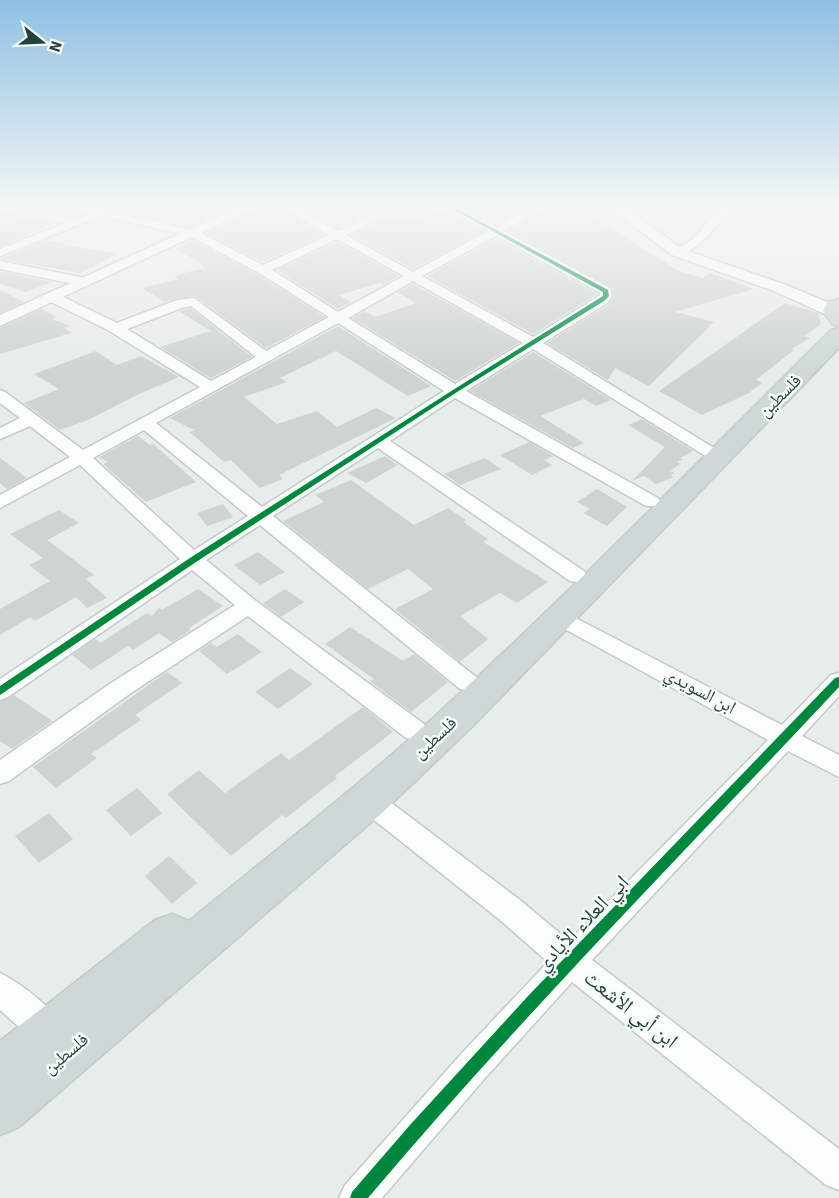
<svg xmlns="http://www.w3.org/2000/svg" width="839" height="1198" font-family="'Source Sans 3','Noto Naskh Arabic',sans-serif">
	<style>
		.building { fill: #ced4d2 }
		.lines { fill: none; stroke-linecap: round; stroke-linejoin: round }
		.minor-casing { stroke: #c4cac8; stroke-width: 3 }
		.tertiary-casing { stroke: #c4cac8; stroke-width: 3 }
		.primary-casing { stroke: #c2ccc9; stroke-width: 3 }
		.minor { fill: #fbfcfc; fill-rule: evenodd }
		.tertiary { fill: #fbfcfc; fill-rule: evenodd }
		.primary { fill: #cfd8d6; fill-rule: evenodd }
		.cycleway-casing { stroke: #f6fbf9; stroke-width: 4 }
		.cycleway { fill: #00873e; fill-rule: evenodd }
		.labels { text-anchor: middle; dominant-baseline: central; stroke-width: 5; stroke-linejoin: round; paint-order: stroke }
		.street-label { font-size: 18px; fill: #23423c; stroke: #f6fbf9 }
		.near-street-label { font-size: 21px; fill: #23423c; stroke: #f6fbf9 }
	</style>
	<rect width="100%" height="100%" fill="#e7edea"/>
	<g class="building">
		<polygon points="14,206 60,206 80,214 73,216"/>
		<polygon points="112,206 235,206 189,227 111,210"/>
		<polygon points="261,206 278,206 324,235 263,262 206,233"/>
		<polygon points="298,206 374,206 379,209 338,228"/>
		<polygon points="467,206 529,206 496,224 463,207"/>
		<polygon points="549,206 575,206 679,271 703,278 710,273 754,289 675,312 714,322 649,386 615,368 608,380 547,343 608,305 614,297 612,287 509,231"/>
		<polygon points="447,210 483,231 413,269 351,235 391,215 402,221"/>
		<polygon points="0,213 55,223 0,247"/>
		<polygon points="496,239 597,294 533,334 427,276"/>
		<polygon points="46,240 89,249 117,254 80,273 0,259"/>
		<polygon points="194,240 258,275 325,317 266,348 195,296 177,298 165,302 142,288 179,279 174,276 199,269 207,271 202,267 205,266 175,248"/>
		<polygon points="337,242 399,276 383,285 380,283 339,295 351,302 338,309 277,270"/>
		<polygon points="0,271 51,282 26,292 0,284"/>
		<polygon points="413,284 519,343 455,381 352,318 365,311 375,317 416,303 397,292"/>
		<polygon points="0,290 24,302 0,313"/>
		<polygon points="785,303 818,313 821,324 804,336 810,338 791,349 794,350 756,380 762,383 749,393 702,415 659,391"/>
		<polygon points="190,308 252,357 211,378 160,347 211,331 179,311"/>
		<polygon points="41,309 57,317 52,319 70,326 64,328 71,333 0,354 0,328"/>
		<polygon points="338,326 431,386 408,396 336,351 280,378 287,382 244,397 277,424 317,411 337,427 376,408 396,418 279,475 283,479 260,488 231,460 224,462 190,432 194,430 170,418"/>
		<polygon points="96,351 117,365 141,356 179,377 141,393 88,420 60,430 24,403 59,389 34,374"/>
		<polygon points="533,352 611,400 596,406 584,399 540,416 584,443 573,448 470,391"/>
		<polygon points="642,419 693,451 680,458 683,459 677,462 680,464 670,471 675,473 670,475 674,477 656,484 644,476 632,481 665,447 628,425"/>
		<polygon points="138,436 150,445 153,444 196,482 146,502 103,464 108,462 99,457"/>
		<polygon points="529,442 553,456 544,460 552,465 532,475 500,455"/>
		<polygon points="385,456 398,465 366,483 347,473"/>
		<polygon points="0,458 27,478 7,489 0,483"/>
		<polygon points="485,458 501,469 460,485 444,474"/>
		<polygon points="351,480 414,525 448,508 466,520 463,522 488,539 483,542 548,582 517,603 500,593 460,616 488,639 460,662 395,609 433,589 408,569 368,589 283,521 324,502 315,495"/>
		<polygon points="597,489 627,507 607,526 583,513 590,509 577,502"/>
		<polygon points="223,504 233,517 207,526 197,513"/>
		<polygon points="59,510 79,523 47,540 94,575 86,579 107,598 87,608 76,597 35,621 30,617 0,635 0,609 50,581 29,565 43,558 10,534"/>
		<polygon points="258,552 285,572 260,585 234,565"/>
		<polygon points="198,589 223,606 189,628 191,630 172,642 159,633 133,650 128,646 91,670 72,655 95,639 100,643 147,613 152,616 159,608 162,610"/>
		<polygon points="285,589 304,602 281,617 263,603"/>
		<polygon points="350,627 403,661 414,654 448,682 411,712 370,681 374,679 325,644"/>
		<polygon points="238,634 262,652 227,674 199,651 211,643 217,647"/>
		<polygon points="290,668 313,684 278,709 255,692"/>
		<polygon points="167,672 182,683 135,715 141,720 91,754 97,758 56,788 33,767"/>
		<polygon points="14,695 52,721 12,749 0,741 0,702"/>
		<polygon points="363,707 393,732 335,776 337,778 286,818 282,815 231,856 167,794 199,770 225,793 281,753 289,760"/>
		<polygon points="137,788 162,813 131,836 106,810"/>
		<polygon points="49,813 73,839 39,863 15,836"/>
		<polygon points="169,856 197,883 172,904 145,876"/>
	</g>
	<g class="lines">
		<defs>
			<g id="minor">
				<path d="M0 206 76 219 89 214 62 206H82L197 231 263 265 329 235 280 206H293L338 231 391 206H404L346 235 413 272 488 231 444 206H457L496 227 534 206H547L504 231 610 288 612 296 607 303 543 343 727 456 724 460H712L533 349 466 391 658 498 661 502 658 506H646L455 398 390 441 584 571 587 576 584 581 577 582 570 581 378 448 273 516 476 677 480 683 476 689 468 691 460 689 260 525 206 560 256 601 424 724 427 731 424 738 415 740 406 738 248 616 131 693 9 781 0 784V760L114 681 235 605 192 570 8 697 0 700V679L180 559 80 465 0 508V495L70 457 30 426 0 439V428L20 418 0 403V390L5 392 83 450 200 387 108 330 47 300 46 297 47 294H57L117 323 177 300 194 298 266 351 329 317 259 273 190 236 101 216 0 256V249L65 223 0 211ZM496 236 600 293V295L533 337 422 276ZM337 239 404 276 338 312 272 270ZM413 281 523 343 455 384 348 318ZM191 306 256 357 211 381 127 329 184 307ZM338 323 444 391 262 507 156 423ZM144 430 248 516 194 550 93 458Z"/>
				<path d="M721 206H732C720 222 695 258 673 254V250L692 240Z"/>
				<polygon points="0,261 84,278 90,282 84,286 0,269"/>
				<polygon points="560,610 782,725 831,675 839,673 839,696 802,736 839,755 839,777 788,751 592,960 839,1149 839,1190 826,1185 572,982 486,1077 382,1198 339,1198 345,1185 462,1053 548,962 500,920 359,808 355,800 359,792 368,789 377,792 520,900 569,941 768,740 552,622 549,617 552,612"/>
				<path d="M0 973C20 982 59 1013 67 1033L63 1045 51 1049 39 1045 0 1010Z"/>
			</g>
			<g id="tertiary">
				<polygon points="241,206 259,206 0,326 0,315"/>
				<polygon points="607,206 623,206 682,249 786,285 839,307 839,315 827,315 774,291 672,255"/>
			</g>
			<g id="primary">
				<polygon points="839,299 839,326 832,324 823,311 828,302"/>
				<path d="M839 328V348L472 727 383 812 19 1127 0 1135V1041L155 920 172 914 189 921C276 850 364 782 446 706 578 585 704 456 831 330Z"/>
			</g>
		</defs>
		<use href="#minor" class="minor-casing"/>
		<use href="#tertiary" class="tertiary-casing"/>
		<use href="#primary" class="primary-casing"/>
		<use href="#minor" class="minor"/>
		<use href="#tertiary" class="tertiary"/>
		<use href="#primary" class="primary"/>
		<defs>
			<g id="cycleway">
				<polygon points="447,206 452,206 608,290 609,296 604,301 457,392 196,562 0,695 0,686 190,558 453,390 603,296 603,292"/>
				<path d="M839 677V687C681 856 517 1021 368 1198H350L352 1192 410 1125 529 995 835 678Z"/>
			</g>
		</defs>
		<use href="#cycleway" class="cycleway-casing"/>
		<use href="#cycleway" class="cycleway"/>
	</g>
	<linearGradient id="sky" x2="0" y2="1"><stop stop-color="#8ec0e3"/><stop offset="0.55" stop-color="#f4f7f6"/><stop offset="1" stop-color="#f4f7f6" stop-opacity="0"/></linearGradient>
	<rect width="839" height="374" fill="url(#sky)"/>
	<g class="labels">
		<g class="street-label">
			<text transform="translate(780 396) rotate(-45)">فلسطين</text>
			<text transform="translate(700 691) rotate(28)">ابن السويدي</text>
			<text transform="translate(435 738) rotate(-43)">فلسطين</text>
			<text transform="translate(66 1054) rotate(-40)">فلسطين</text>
		</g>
		<g class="near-street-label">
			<text transform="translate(582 923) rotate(-46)">ابي العلاء الأيادي</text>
			<text transform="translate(631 1009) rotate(38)">ابن أبي الأشعث</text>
		</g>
	</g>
	<g transform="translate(42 42) rotate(108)" stroke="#f6fbf9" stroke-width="4.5" paint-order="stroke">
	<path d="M0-4.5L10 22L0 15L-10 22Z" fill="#23423c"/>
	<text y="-9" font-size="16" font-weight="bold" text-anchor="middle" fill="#23423c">N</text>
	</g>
</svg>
